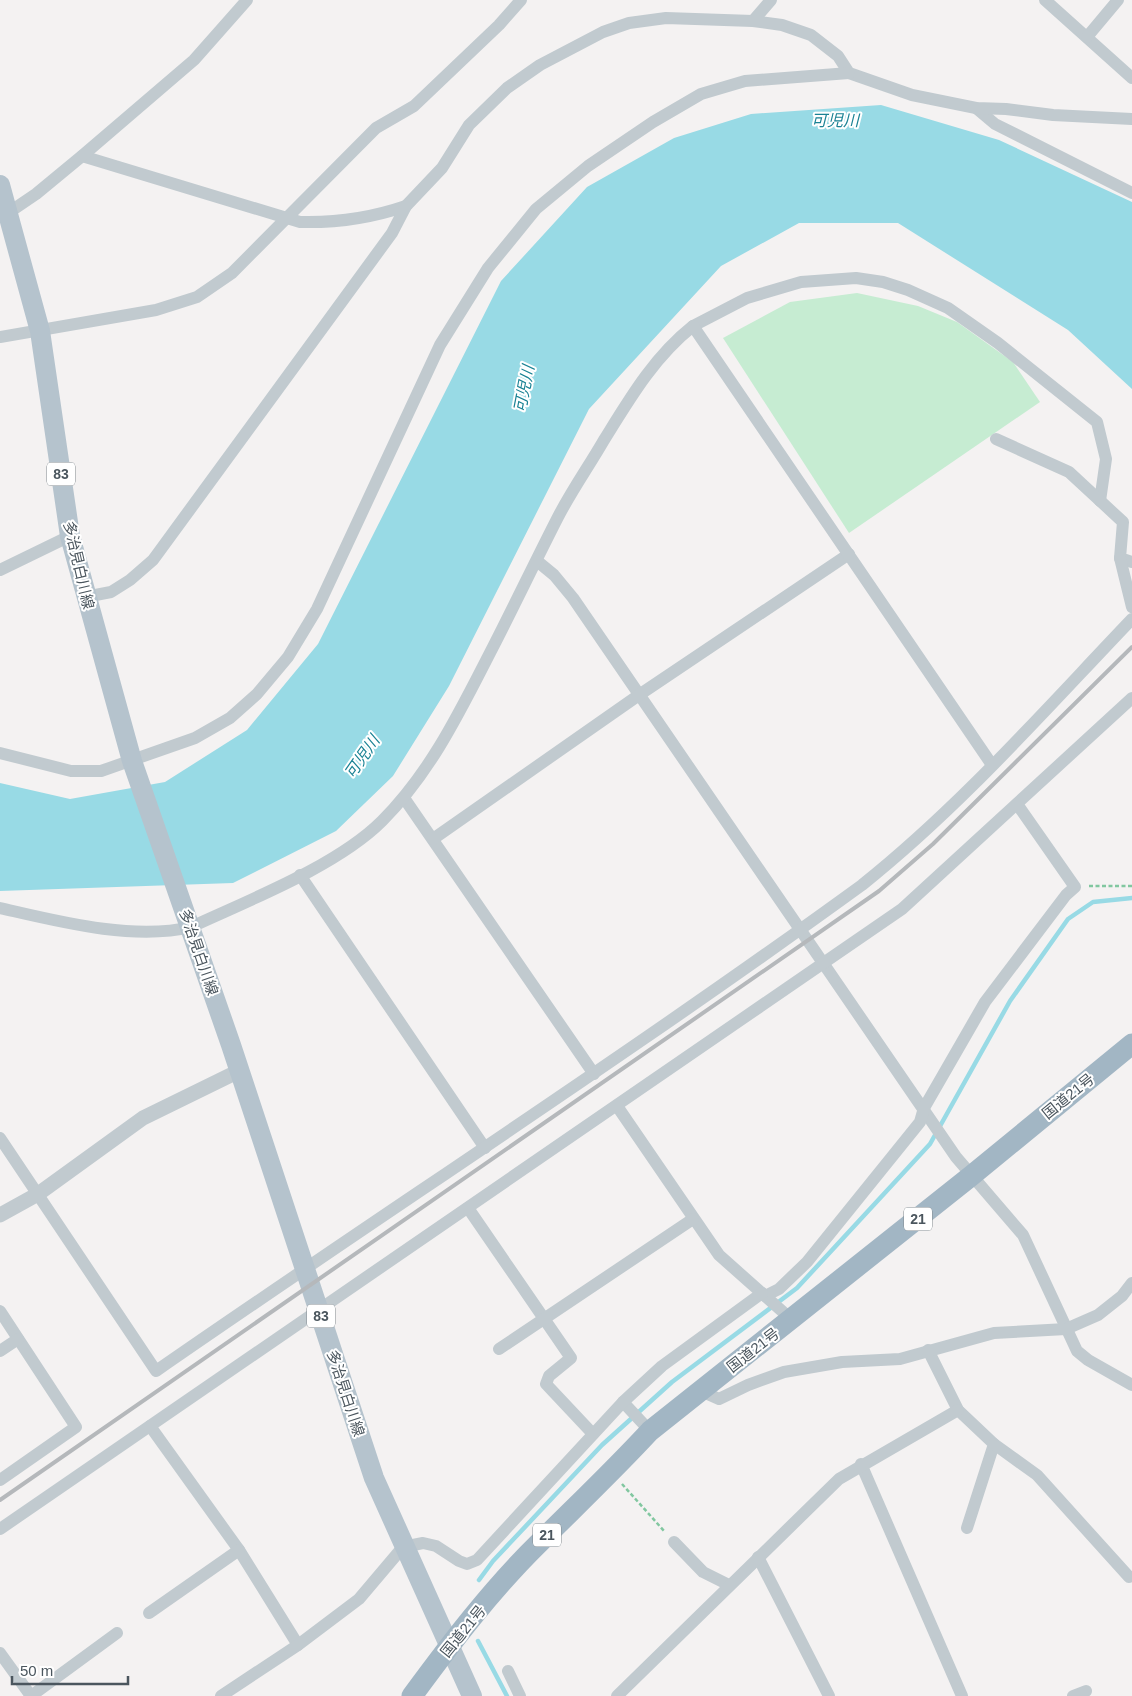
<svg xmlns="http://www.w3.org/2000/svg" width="1132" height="1696" font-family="Helvetica,'Noto Sans JP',sans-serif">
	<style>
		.green { fill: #c6ecd2 }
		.water { fill: #98dae5 }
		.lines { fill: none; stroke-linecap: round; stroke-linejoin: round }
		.stream { stroke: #98dae5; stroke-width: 4.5 }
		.path { stroke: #81c7a0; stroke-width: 2.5; stroke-dasharray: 4 2.5; stroke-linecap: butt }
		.minor { stroke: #c1cacf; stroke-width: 12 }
		.tertiary { stroke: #c1cacf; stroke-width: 15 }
		.primary { stroke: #b5c3cd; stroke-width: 20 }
		.trunk { stroke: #a2b6c4; stroke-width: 21 }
		.rail { stroke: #b5b8bb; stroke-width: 4 }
		.labels { text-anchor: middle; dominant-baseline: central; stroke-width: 4; stroke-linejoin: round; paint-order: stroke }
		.shield { fill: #fff; stroke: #81898e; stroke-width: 1 }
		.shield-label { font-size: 14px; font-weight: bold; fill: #4b565e }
		.street-label { font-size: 15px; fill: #4b565e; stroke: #fff }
		.water-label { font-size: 16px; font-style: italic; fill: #1a8294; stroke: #fff }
	</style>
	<rect width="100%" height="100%" fill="#f4f2f2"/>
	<polygon class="green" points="857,293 918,306 957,322 1013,362 1040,402 849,533 723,338 790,302"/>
	<polygon class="water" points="881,105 999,140 1132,202 1132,389 1068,330 898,223 799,223 721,266 589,409 449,686 393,776 336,831 233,883 0,891 0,783 70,799 165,782 247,730 318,644 501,281 587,187 674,138 751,114"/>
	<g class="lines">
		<g class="stream">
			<polyline points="479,1580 493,1561 602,1445 672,1382 797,1288 930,1144 1010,1001 1068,919 1093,902 1132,898"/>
			<polyline points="478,1641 507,1696"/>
		</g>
		<g class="path">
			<polyline points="1089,886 1132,886"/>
			<polyline points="622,1484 665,1532"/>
		</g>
		<g class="minor">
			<polyline points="1045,0 1132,78"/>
			<polyline points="753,21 771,0"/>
			<polyline points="1087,37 1118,0"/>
			<polyline points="976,108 995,124 1132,193"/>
			<path d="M82 156 300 222C338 223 371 218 406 206"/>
			<polyline points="8,213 36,194 82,156 194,60 247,0"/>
			<polyline points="693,326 747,298 801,282 856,278 883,282 908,290 948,308 998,343 1097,422 1106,459 1100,501"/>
			<polyline points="0,337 156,310 197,297 232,273 376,128 414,106 499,25 521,0"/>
			<polyline points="996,439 1069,472 1123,522 1120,558 1132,562"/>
			<polyline points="1120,558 1132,607"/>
			<polyline points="537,561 554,575 573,598 956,1157 1023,1235 1077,1351 1088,1360 1132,1385"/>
			<polyline points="0,570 70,536"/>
			<polyline points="85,597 111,592 130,580 153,560 392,233 406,206 442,168 469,125 507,88 540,65 603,32 629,23 666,18 753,21 782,25 811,35 838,56 849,73 912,95 976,108 1006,109 1053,115 1132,119"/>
			<polyline points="0,753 71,771 101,771 195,738 230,718 257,694 288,657 317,609 440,345 488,268 536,209 588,166 653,122 701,94 745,81 849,73"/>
			<polyline points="404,798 594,1074"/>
			<polyline points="433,839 639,695 849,554"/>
			<polyline points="300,875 485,1148"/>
			<path d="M0 908C57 921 133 941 191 927 249 900 337 866 382 821 432 771 461 709 493 647 515 604 536 560 558 517 572 490 589 466 604 440 630 398 654 357 693 326L992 765"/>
			<polyline points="617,1106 719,1255 792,1320"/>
			<path d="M0 1138 156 1371C391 1208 631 1053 862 885 961 806 1045 710 1132 619"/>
			<polyline points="468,1208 571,1358 549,1376 546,1384 593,1434"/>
			<polyline points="765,1296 779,1289 807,1262 920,1122 924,1108 985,1002 1066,895 1075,887 1017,804"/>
			<polyline points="0,1311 76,1427 0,1480"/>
			<polyline points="499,1349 693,1219"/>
			<polyline points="928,1350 958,1410 994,1444 967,1528"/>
			<polyline points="0,1351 18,1339"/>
			<polyline points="701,1391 719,1399 748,1385 784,1372 842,1362 900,1359 994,1333 1066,1329 1098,1315 1122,1296 1132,1283"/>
			<polyline points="623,1402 650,1431"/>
			<polyline points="150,1426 239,1550 298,1645"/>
			<polyline points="994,1444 1037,1475 1129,1577"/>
			<polyline points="861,1464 962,1696"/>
			<polyline points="0,1529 902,909 1132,698"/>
			<polyline points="674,1542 703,1572 729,1585"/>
			<polyline points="758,1557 829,1696"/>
			<polyline points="149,1613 239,1550"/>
			<polyline points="0,1653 31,1696"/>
			<polyline points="508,1671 520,1696"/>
			<polyline points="31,1696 117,1633"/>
			<polyline points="221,1696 298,1645 359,1599 403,1547 423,1543 436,1546 459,1561 467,1564 477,1560 623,1402 662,1366 762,1293"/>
			<polyline points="617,1696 839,1479 958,1410"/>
			<polyline points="1073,1696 1086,1691"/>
		</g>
		<polyline class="tertiary" points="0,1215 38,1194 143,1118 239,1071"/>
		<polyline class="primary" points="0,185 40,331 70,536 132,761 231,1045 374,1478 472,1696"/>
		<path class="trunk" d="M412 1696C451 1643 492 1589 539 1543 576 1506 614 1470 650 1431L971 1176 1132 1044"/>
		<polyline class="rail" points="0,1500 879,891 933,844 1132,647"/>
	</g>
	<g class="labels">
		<g class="shield">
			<rect x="47" y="462.5" width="28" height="23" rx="4"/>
			<rect x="904" y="1207.5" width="28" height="23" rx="4"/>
			<rect x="307" y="1304.5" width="28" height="23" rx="4"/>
			<rect x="533" y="1523.5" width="28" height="23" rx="4"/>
		</g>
		<g class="shield-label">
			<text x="61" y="474">83</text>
			<text x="918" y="1219">21</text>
			<text x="321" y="1316">83</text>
			<text x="547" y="1535">21</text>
		</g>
		<g class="street-label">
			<text transform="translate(79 565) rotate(77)">多治見白川線</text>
			<text transform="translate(199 952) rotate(71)">多治見白川線</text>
			<text transform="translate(1068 1096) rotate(-39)">国道21号</text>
			<text transform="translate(753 1350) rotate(-38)">国道21号</text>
			<text transform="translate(346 1393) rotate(72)">多治見白川線</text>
			<text transform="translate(463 1631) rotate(-51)">国道21号</text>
		</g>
		<g class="water-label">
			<text x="835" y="120">可児川</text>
			<text transform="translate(524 389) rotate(-79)">可児川</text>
			<text transform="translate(362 757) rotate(-55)">可児川</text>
		</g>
	</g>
	<path d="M12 1676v8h116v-8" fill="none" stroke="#4b565e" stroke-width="2.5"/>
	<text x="20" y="1676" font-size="15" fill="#4b565e" stroke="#ffffff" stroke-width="4" paint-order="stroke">50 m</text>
</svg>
